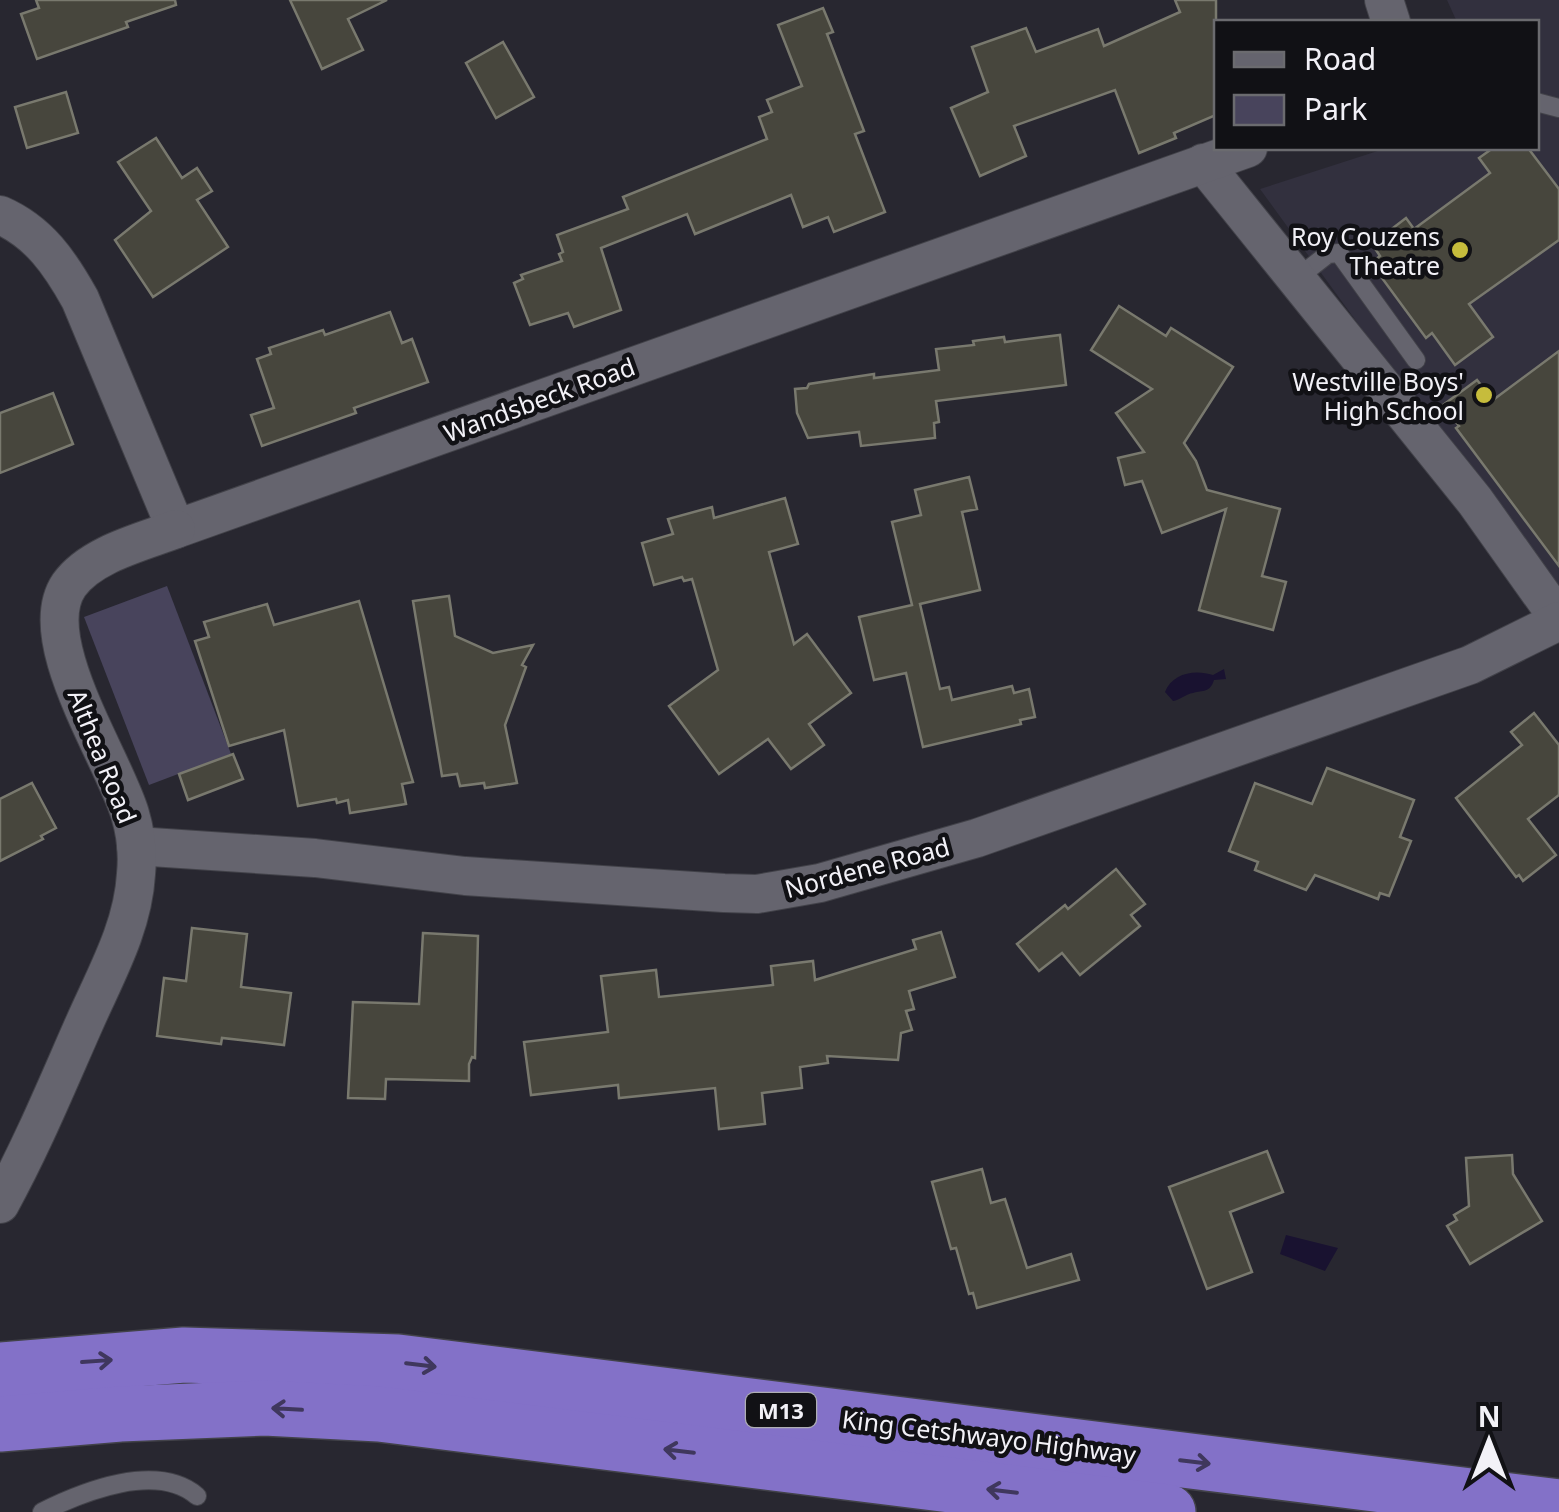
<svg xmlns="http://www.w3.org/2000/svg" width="1559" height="1512" font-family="'Noto Sans',sans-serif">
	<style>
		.built { fill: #32303e }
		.green { fill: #48445c }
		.water { fill: #191230 }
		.building { fill: #47463d; stroke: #79796e; stroke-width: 2.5 }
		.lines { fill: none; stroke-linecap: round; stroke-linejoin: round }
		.service-casing { stroke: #424249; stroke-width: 20 }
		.minor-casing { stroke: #424249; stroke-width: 40 }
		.motorway-casing { stroke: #424249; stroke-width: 58 }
		.service { stroke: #65646e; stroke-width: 18 }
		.minor { stroke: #65646e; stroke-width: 38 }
		.motorway { stroke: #8371c8; stroke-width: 55 }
		.oneway { stroke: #3f375d }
		.poi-dot { fill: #c6bc3c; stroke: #111115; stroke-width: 4 }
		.labels { text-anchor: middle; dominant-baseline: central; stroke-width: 9; stroke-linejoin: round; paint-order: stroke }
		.shield { fill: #111115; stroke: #aeaeb3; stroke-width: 2.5 }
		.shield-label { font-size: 22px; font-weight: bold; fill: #f2f1f7 }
		.poi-label { font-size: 25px; fill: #f2f1f7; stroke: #111115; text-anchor: end }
		.street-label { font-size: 25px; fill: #f2f1f7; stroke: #111115 }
	</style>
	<rect width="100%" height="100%" fill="#282730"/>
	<polygon class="built" points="1447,0 1559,0 1559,600 1260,189 1387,148 1536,148 1536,22 1457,22"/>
	<polygon class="green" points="167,586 231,754 149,785 84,617"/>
	<g class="water">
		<path d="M1224 669 1226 679 1214 680C1210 693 1203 690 1193 693 1186 694 1180 700 1173 701L1165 692C1172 673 1195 669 1213 675Z"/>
		<polygon points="1286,1235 1338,1248 1325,1271 1280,1254"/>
	</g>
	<g class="building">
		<polygon points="36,0 175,0 176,5 126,22 128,27 37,59 21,14 39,8"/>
		<polygon points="290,0 387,0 348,19 363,50 322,69"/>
		<polygon points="1175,0 1216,0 1216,115 1174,133 1176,138 1139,153 1115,90 1014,126 1026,156 980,176 951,108 988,92 972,47 1026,28 1036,52 1098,29 1104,46 1180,12"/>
		<polygon points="823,8 833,32 827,34 864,131 855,134 885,212 834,232 828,217 803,227 791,195 695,234 687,214 601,248 621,310 574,327 568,313 530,325 514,283 523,279 521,275 562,261 559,254 563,252 557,235 628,209 623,197 767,139 759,117 772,112 767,100 802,86 778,25"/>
		<polygon points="503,42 534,97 496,118 466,63"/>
		<polygon points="66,92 78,133 27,148 15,107"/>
		<polygon points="156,138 182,178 197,168 212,191 197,200 228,247 153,297 115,240 151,211 118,162"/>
		<polygon points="1493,148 1528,148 1559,189 1559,240 1469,304 1493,337 1455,365 1432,333 1426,338 1371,263 1380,256 1372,244 1406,218 1414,229 1490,173 1479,158"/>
		<polygon points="1119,306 1166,336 1171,328 1233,367 1184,443 1196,461 1207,490 1280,509 1262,576 1286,582 1273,630 1199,610 1226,509 1162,533 1142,481 1125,485 1118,458 1144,452 1116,413 1152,389 1091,350"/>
		<polygon points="390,312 402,343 412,339 428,382 354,408 356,413 262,446 251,415 274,408 257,359 271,354 269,348 323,330 325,335"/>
		<polygon points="1060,335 1066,385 936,401 939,422 934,423 935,438 861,446 859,432 808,438 797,413 795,389 807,388 809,384 874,374 874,378 939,370 936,349 974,345 973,341 1004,337 1005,342"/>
		<polygon points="1559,351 1559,566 1456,428 1459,426 1443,405 1477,380 1493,400"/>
		<polygon points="53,393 73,444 0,473 0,413"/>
		<polygon points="969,477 977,509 962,512 980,590 920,604 940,689 949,687 952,700 1012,686 1014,693 1029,689 1035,717 1020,720 1021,724 923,747 906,673 874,680 859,617 912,605 892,522 921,515 915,490"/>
		<polygon points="785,498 798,544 769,552 794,644 807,634 851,693 809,724 824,745 791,769 768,739 719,774 669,706 718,670 692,579 684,581 682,577 654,585 642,543 673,534 668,519 712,507 714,518"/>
		<polygon points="449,596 455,636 493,653 533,645 522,665 526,667 505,725 517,783 485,788 484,783 460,786 457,774 442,776 413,601"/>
		<polygon points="359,601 413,782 402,784 406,804 350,813 348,800 337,803 336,799 298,806 284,730 229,746 195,641 209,637 204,622 267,604 274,625"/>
		<polygon points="1534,713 1559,745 1559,795 1528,819 1556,855 1523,881 1519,875 1516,877 1456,798 1522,745 1511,732"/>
		<polygon points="233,754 243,779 188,800 179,774"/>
		<polygon points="1327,768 1414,800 1400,837 1411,841 1389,896 1380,893 1378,899 1315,875 1306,890 1255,870 1258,862 1229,851 1255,783 1312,804"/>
		<polygon points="32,783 56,828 41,836 43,839 0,861 0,799"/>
		<polygon points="1116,869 1145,904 1131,915 1140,926 1080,975 1062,953 1039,971 1017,944 1065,905 1068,909"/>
		<polygon points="192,928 247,934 241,987 291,993 284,1045 222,1038 221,1044 157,1036 164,978 186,981"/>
		<polygon points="941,932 955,977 909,991 914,1009 906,1011 912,1030 901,1033 898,1060 827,1056 828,1063 800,1067 802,1088 762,1093 765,1124 719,1129 715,1088 619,1098 618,1085 531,1095 524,1042 608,1032 601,976 656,970 659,997 773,985 771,966 813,961 815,980 916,949 913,940"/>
		<polygon points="423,933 478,936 475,1058 472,1057 469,1064 469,1081 386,1079 385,1099 348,1098 353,1002 419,1004"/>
		<polygon points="1267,1151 1283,1192 1230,1212 1252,1272 1207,1289 1169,1187"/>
		<polygon points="1512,1155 1513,1174 1542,1221 1470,1264 1447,1226 1457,1220 1454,1215 1469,1206 1466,1158"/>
		<polygon points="982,1169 991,1203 1005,1199 1027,1268 1071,1254 1079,1280 977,1308 973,1293 969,1294 956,1248 951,1249 932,1182"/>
	</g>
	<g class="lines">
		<defs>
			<g id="service">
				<polyline points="1536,102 1559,108"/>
				<polyline points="1296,279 1328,254 1339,253 1416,360"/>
				<path d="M42 1512C84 1491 157 1462 197 1496"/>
			</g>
			<g id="minor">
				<polyline points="1384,0 1391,22"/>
				<polyline points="1203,163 1475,501 1559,619"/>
				<path d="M0 215C39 232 60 263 80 299L176 529 1248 148"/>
				<polyline points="136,846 315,858 465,876 724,893 757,894 820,883 977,838 1470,665 1559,621"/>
				<path d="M0 1204C32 1146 57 1085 84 1024 105 976 133 928 136 874 138 854 136 834 130 814 114 759 32 639 69 585 91 554 142 542 176 529"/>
			</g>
			<g id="motorway">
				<polyline points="0,1370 184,1355 398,1362 1559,1507"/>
				<polyline points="0,1424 120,1414 265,1408 379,1414 1168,1512"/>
			</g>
		</defs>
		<use href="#service" class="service-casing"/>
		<use href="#minor" class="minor-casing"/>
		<use href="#motorway" class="motorway-casing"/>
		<use href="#service" class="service"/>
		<use href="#minor" class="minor"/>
		<use href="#motorway" class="motorway"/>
	</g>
	<defs><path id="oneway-shaft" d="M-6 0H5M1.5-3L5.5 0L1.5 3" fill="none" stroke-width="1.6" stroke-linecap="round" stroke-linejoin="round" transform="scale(2.5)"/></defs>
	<g class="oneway">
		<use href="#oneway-shaft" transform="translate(97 1361) rotate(-4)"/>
		<use href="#oneway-shaft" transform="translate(421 1365) rotate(7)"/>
		<use href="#oneway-shaft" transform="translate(287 1409) rotate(-177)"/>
		<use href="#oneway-shaft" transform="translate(679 1451) rotate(-173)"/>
		<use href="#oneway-shaft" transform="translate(1195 1462) rotate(7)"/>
		<use href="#oneway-shaft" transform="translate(1002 1491) rotate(-173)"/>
	</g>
	<g class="poi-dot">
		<circle cx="1460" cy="250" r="10"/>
		<circle cx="1484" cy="395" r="10"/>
	</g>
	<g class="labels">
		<rect class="shield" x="746" y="1393" width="70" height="34" rx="8"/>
		<g class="shield-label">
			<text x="781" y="1410">M13</text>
		</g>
		<g class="poi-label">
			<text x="1440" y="236">Roy Couzens<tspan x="1440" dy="29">Theatre</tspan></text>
			<text x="1464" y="381">Westville Boys'<tspan x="1464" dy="29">High School</tspan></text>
		</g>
		<g class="street-label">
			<text transform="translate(539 399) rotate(-20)">Wandsbeck Road</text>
			<text transform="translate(103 756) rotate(68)">Althea Road</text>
			<text transform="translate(867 867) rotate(-15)">Nordene Road</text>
			<text transform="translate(989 1436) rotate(7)">King Cetshwayo Highway</text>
		</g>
	</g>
	<rect x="1214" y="20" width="325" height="130" fill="#111115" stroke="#6b6b6f" stroke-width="2.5"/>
	<rect x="1234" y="52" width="50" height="15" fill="#65646e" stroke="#6b6b6f" stroke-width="2.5"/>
	<text x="1304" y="70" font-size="30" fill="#f2f1f7">Road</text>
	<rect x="1234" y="95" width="50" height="30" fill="#48445c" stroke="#6b6b6f" stroke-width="2.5"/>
	<text x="1304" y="120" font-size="30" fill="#f2f1f7">Park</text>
	<g transform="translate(1489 1442)" stroke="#111115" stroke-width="8" paint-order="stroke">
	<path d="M0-8L18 38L0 25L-18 38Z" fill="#f2f1f7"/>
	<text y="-15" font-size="28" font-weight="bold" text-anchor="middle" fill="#f2f1f7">N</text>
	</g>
</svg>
